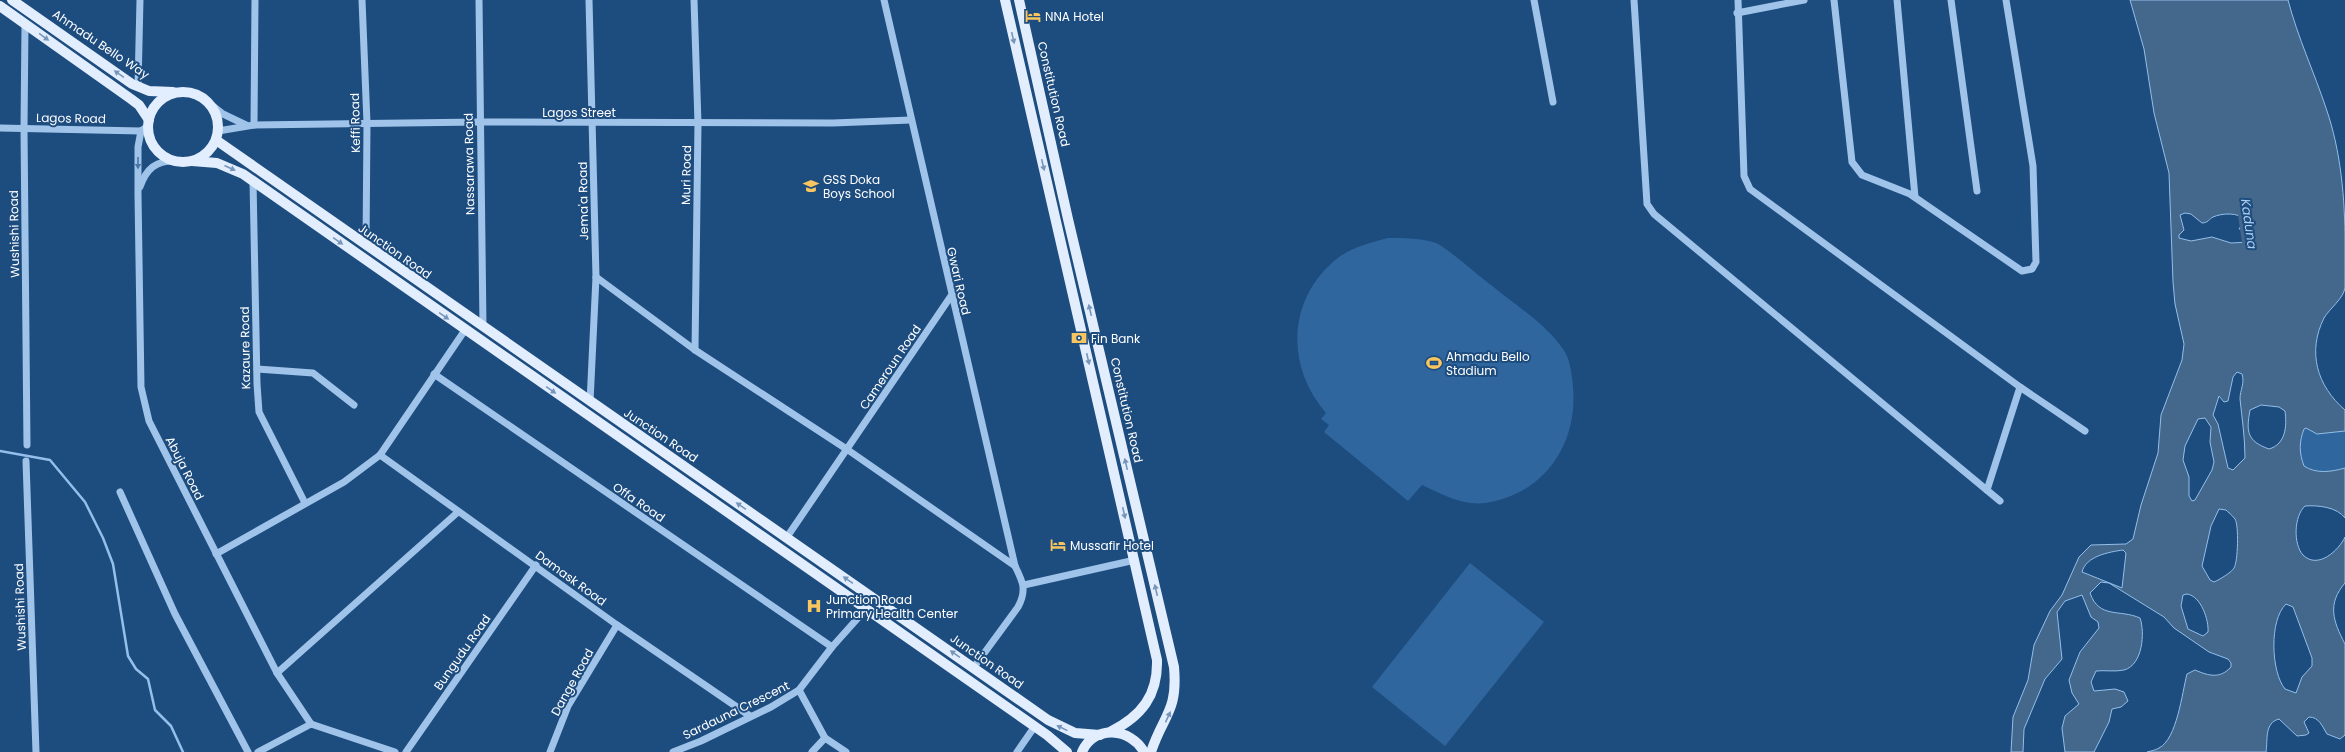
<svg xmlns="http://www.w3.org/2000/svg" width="2345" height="752" font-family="Poppins,sans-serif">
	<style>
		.green { fill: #2f669d }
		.water { fill: #44678c; stroke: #93bfea; fill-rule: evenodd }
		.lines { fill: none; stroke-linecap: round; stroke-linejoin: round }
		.stream { stroke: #93bfea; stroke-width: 2.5 }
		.river { stroke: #44678c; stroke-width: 16 }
		.minor { stroke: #a0c4e9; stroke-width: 7 }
		.major { stroke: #e2eefe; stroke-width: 10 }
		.oneway { fill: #7695b8 }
		.oneway2 { fill: #4b76a4 }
		.labels { text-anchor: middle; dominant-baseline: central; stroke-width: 4; stroke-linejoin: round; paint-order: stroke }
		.poi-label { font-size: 12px; fill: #fff; stroke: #1d4c7f; text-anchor: start }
		.street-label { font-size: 12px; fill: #fff; stroke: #1d4c7f }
		.water-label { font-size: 13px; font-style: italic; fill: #abcef0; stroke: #1d4c7f }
	</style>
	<rect width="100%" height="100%" fill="#1d4c7f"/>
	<g class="green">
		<path d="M1388 238C1404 238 1420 238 1436 243 1446 247 1480 277 1491 285 1515 305 1545 323 1563 349 1570 358 1572 375 1573 387 1578 445 1544 494 1485 503 1463 506 1441 494 1422 485L1408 501 1324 432 1329 425 1321 419 1326 413C1284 365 1288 296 1339 257 1353 247 1372 242 1388 238Z"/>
		<path d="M2306 428 2317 434 2345 431V468C2331 472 2316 474 2304 466 2299 453 2299 442 2304 429Z"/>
		<polygon points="1470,563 1544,622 1445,746 1372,687"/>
	</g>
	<path class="water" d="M2130 0H2288C2298 38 2314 72 2326 108 2341 151 2345 199 2345 243 2345 257 2345 274 2345 288 2343 299 2330 308 2324 318 2307 352 2317 386 2345 410V431L2317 434 2306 428 2304 429C2299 442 2299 453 2304 466 2316 474 2331 472 2345 468V518C2337 507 2318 505 2305 506 2294 516 2293 544 2303 555 2318 570 2339 550 2345 537V583C2327 604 2333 621 2345 644V735L2340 739 2327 734C2322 726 2319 717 2309 717L2304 722 2309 733 2306 735 2297 736 2279 719C2264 723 2268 740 2266 752H2147C2151 751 2156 750 2159 748 2177 739 2182 693 2187 674L2195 670C2209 676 2220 679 2231 667V663L2228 659 2209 652 2174 628 2164 617 2109 583 2101 582 2090 593C2099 619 2120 609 2140 618 2145 632 2143 665 2124 670 2115 672 2105 670 2096 671L2091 682 2094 691 2115 689 2124 692 2128 701 2121 707 2112 709 2109 722 2094 752H2065L2062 728 2065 716 2079 704 2072 693 2069 680 2080 652 2099 628 2098 622 2091 617 2082 595 2065 601 2057 612 2062 659 2045 679 2024 729 2023 752H2011L2013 717 2028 680 2034 645 2050 611 2062 595 2079 557 2091 545 2126 544 2133 539 2141 505 2158 453 2161 415 2182 360 2184 344 2175 304 2173 282 2169 173 2154 113 2144 49ZM2185 213 2191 214 2202 223C2208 223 2209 219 2213 217 2222 213 2239 212 2245 220L2239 229 2254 228 2255 234 2250 242 2231 243 2212 237 2191 241 2179 238V235L2184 230 2180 215ZM2237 372 2242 374C2245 383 2240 390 2240 399 2242 418 2245 438 2245 458L2233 470 2228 468 2218 424 2213 415 2219 396 2224 402 2228 401 2233 377ZM2261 405 2279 407 2285 411C2287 426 2286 444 2269 449 2247 441 2246 432 2250 410ZM2205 418 2211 427 2210 442 2214 462 2212 470 2195 500 2192 501 2189 496V477L2183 460 2185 446 2198 419ZM2219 509 2226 510C2228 512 2232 515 2235 519 2239 525 2238 562 2234 568 2232 572 2219 580 2214 582L2210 580 2202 566 2211 526ZM2123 550 2126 553 2122 588 2082 572C2086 556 2109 552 2123 550ZM2187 594C2201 596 2209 620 2208 632L2203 636 2188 629 2181 606 2183 595ZM2286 604 2293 607 2312 658V666L2302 677 2296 693 2285 689C2271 672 2269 620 2286 604Z"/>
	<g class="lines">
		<polyline class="stream" points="0,451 50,460 85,502 103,538 113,564 128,656 136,669 148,679 155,710 171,726 183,752"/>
		<polyline class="river" points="2245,207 2253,264"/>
		<g class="minor">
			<polyline points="362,0 367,123 366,246"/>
			<polyline points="479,0 483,327"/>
			<polyline points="589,0 596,277 590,402"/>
			<polyline points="694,0 698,123 695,350"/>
			<path d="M884 0 1015 566C1023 582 1027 590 1018 607L974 667"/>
			<polyline points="1534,0 1553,102"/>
			<polyline points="1634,0 1647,204 1654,214 2000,501"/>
			<polyline points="1738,0 1744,176 1750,189 2020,387 2085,431"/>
			<polyline points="1834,0 1852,162 1862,175 1910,194 2022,271 2032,269 2036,262 2033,166 2006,0"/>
			<polyline points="1897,0 1915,197"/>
			<polyline points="1951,0 1977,191"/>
			<polyline points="1737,13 1804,0"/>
			<polyline points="25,24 24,128 27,445"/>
			<polyline points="138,86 140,0"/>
			<polyline points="209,103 223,114 246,125"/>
			<polyline points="254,125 255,0"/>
			<polyline points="0,128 141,131"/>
			<polyline points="141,131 138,147 138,195 141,387 149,421 277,673 311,724"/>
			<polyline points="141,131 149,125"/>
			<polyline points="218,131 254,125 479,122 833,123 911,120"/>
			<polyline points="253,181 257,384 259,412 305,503"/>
			<path d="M140 187C146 169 156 160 176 161"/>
			<polyline points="596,277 695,350 848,450 1015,566"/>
			<polyline points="257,369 313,373 354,405"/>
			<polyline points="434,374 832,647"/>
			<polyline points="380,455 617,625 750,716"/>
			<polyline points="26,461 36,752"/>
			<polyline points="1987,490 2020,387"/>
			<polyline points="120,492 175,614 248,752"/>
			<polyline points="787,537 951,296"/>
			<polyline points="216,554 344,482 380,455 465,330"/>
			<polyline points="1024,585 1135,560"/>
			<polyline points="277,673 458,512"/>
			<polyline points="799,690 825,738 846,752"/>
			<polyline points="311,724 395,752"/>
			<polyline points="258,752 311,724"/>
			<polyline points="406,752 536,565"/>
			<polyline points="550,752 568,706 617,625"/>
			<polyline points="673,752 701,741 771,707 799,690 832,647 866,609"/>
			<polyline points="812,752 825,738"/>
			<polyline points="1017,752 1035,726"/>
		</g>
		<g class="major">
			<polyline points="12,0 132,84 149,91 173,92"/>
			<path d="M1005 0 1157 660C1158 695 1142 716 1110 732"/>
			<path d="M1019 0 1068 219 1174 667C1178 712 1163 715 1151 752"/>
			<polyline points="0,6 131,99 139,105 149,120"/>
			<circle cx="183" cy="127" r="35"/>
			<polyline points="216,140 1048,720 1075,733 1100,735"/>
			<polyline points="192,161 217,163 243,174 1047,735 1067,752"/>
			<path d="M1082 752C1094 724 1131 728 1144 752"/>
		</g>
	</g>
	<defs><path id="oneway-solid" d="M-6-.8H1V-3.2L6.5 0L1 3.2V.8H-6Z"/></defs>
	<g class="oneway">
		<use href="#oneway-solid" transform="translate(44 37) rotate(36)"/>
		<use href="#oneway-solid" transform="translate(1013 38) rotate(77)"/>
		<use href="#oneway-solid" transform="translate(119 74) rotate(-145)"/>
		<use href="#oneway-solid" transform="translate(1043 165) rotate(77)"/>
		<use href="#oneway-solid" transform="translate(230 168) rotate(24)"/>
		<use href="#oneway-solid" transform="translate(338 241) rotate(35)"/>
		<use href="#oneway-solid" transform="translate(1090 310) rotate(-103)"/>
		<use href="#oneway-solid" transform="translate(444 316) rotate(35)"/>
		<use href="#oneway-solid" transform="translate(1088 359) rotate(77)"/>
		<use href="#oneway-solid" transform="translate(551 390) rotate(35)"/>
		<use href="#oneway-solid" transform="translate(1126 464) rotate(-103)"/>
		<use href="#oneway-solid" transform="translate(741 506) rotate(-146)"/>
		<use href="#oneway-solid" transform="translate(1124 513) rotate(77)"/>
		<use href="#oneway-solid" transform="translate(848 580) rotate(-145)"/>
		<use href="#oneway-solid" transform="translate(1156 590) rotate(-103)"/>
		<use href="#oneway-solid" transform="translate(955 654) rotate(-145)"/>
		<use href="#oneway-solid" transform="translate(1168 717) rotate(-65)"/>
		<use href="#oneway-solid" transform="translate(1062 728) rotate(-154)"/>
	</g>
	<use class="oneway2" href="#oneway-solid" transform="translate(138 163) rotate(90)"/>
	<defs>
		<symbol id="hotel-bare" viewBox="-9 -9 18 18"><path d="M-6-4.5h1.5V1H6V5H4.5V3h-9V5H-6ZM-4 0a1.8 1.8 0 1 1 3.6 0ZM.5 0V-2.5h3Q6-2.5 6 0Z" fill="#f9c55e" stroke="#1d4c7f" stroke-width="2.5" paint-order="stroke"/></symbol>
		<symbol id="school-bare" viewBox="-9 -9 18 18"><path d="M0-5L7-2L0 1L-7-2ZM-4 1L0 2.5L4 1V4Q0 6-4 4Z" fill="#f9c55e" stroke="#1d4c7f" stroke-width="2.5" paint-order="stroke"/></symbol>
		<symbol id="bank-bare" viewBox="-9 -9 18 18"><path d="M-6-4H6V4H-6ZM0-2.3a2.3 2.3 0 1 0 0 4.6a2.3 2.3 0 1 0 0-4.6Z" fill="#f9c55e" stroke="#1d4c7f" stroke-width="2.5" paint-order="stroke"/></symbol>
		<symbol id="stadium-bare" viewBox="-9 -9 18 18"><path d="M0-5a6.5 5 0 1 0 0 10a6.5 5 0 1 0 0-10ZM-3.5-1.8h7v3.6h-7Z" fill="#f9c55e" stroke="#1d4c7f" stroke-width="2.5" paint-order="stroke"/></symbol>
		<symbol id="hospital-bare" viewBox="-9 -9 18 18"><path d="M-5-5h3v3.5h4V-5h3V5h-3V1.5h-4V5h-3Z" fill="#f9c55e" stroke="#1d4c7f" stroke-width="2.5" paint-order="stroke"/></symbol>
	</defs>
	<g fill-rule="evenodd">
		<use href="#hotel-bare" x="1022" y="5" width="22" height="22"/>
		<use href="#school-bare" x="800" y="175" width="22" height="22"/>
		<use href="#bank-bare" x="1068" y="327" width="22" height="22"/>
		<use href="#stadium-bare" x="1423" y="352" width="22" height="22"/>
		<use href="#hotel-bare" x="1047" y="534" width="22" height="22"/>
		<use href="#hospital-bare" x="803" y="595" width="22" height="22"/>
	</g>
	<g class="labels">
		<g class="poi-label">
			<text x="1045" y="16">NNA Hotel</text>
			<text x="823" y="179">GSS Doka<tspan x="823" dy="14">Boys School</tspan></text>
			<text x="1091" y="338">Fin Bank</text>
			<text x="1446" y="356">Ahmadu Bello<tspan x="1446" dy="14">Stadium</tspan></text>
			<text x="1070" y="545">Mussafir Hotel</text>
			<text x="826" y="599">Junction Road<tspan x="826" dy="14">Primary Health Center</tspan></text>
		</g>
		<g class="street-label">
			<text transform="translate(101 44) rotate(34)">Ahmadu Bello Way</text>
			<text transform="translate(1054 94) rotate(77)">Constitution Road</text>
			<text x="579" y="112">Lagos Street</text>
			<text transform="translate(71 118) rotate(1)">Lagos Road</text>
			<text transform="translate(355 123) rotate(-91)">Keffi Road</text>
			<text transform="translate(469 164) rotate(-91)">Nassarawa Road</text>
			<text transform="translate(686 175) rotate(-89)">Muri Road</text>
			<text transform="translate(583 201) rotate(-91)">Jema'a Road</text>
			<text transform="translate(14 234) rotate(-91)">Wushishi Road</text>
			<text transform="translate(395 251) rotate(35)">Junction Road</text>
			<text transform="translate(959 281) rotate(77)">Gwari Road</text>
			<text transform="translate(245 348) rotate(-91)">Kazaure Road</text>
			<text transform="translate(890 367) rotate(-56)">Cameroun Road</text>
			<text transform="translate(1127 410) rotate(77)">Constitution Road</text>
			<text transform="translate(661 435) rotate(34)">Junction Road</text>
			<text transform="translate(185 468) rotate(63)">Abuja Road</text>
			<text transform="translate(639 502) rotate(34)">Offa Road</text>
			<text transform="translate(571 578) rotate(36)">Damask Road</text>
			<text transform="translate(20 607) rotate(-92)">Wushishi Road</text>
			<text transform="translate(462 652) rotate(-55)">Bungudu Road</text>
			<text transform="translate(987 661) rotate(35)">Junction Road</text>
			<text transform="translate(572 682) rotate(-61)">Dange Road</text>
			<text transform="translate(736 710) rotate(-26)">Sardauna Crescent</text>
		</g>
		<g class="water-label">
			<text transform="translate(2249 224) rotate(82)">Kaduna</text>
		</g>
	</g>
</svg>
